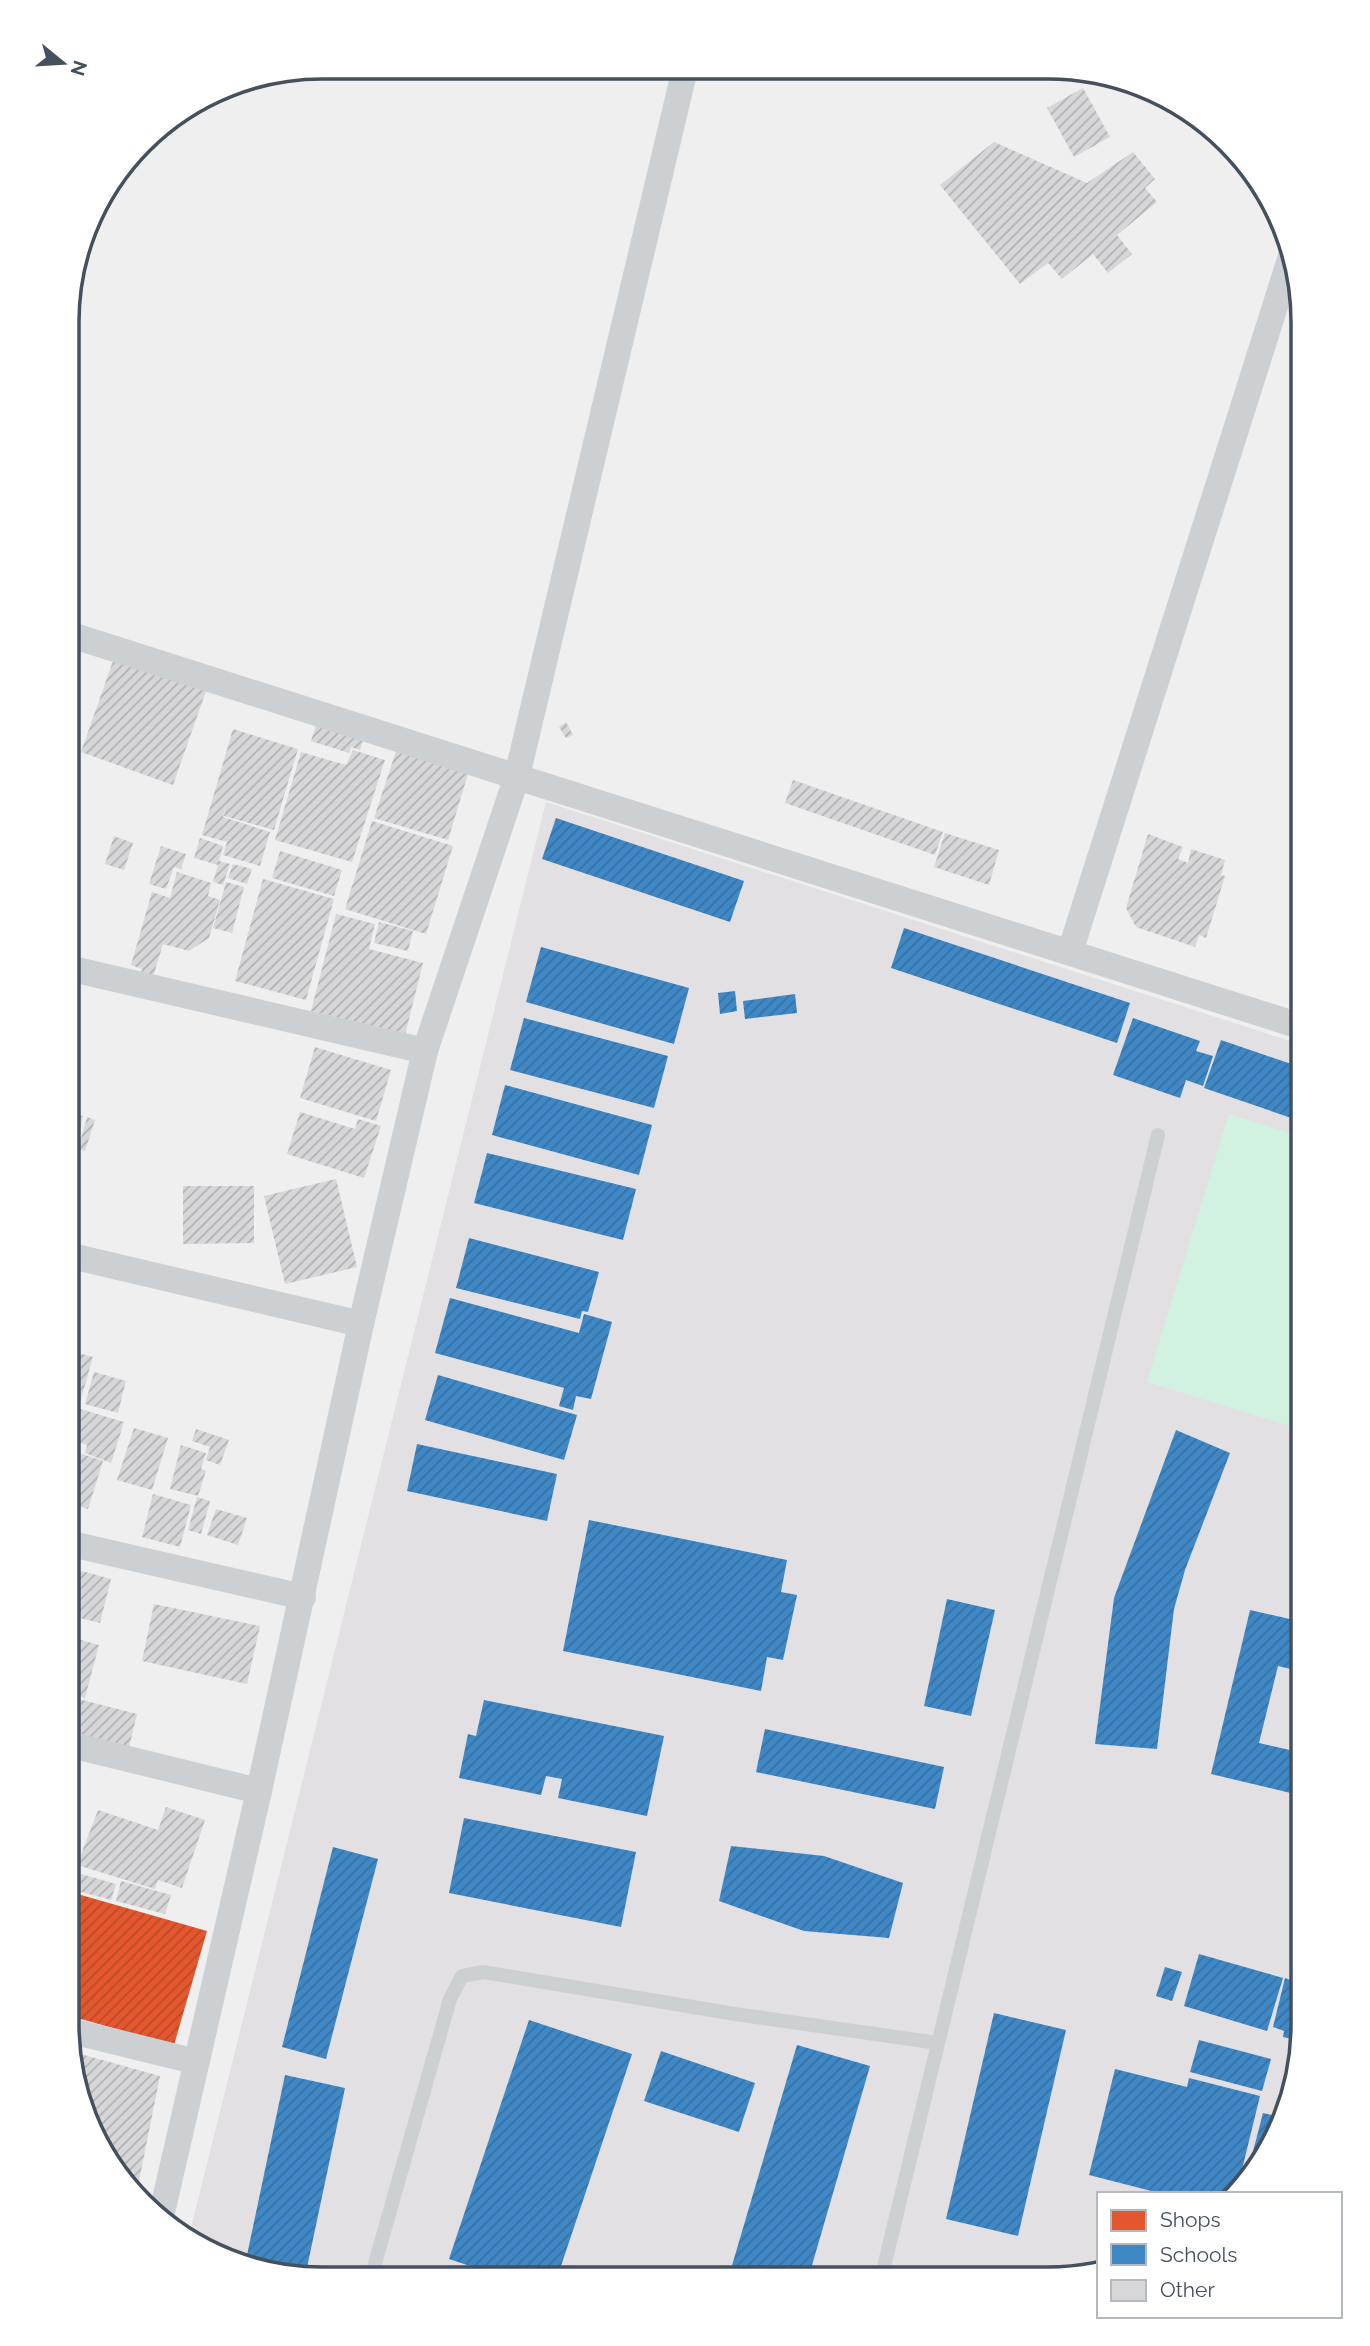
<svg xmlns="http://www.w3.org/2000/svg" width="1370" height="2346" font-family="Raleway,sans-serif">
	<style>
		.education { fill: #e2e0e2 }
		.grass { fill: #d1f2e0 }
		.shops { fill: url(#shops-hatch) }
		.schools { fill: url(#schools-hatch) }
		.building { fill: url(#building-hatch) }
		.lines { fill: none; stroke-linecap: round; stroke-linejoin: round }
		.lane { stroke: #cdd0d3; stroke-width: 14 }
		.street { stroke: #cdd0d3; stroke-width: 26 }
		.rim { fill: none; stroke: #44505e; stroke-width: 3.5 }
	</style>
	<defs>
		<pattern id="shops-hatch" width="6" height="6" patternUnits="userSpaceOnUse" patternTransform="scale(1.75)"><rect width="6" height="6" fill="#e4572e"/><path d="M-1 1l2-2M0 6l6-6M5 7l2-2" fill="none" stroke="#ba4a2a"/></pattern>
		<pattern id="schools-hatch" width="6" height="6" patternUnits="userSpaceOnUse" patternTransform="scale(1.75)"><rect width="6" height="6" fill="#3f88c5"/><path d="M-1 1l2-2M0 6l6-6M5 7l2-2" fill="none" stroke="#3672a3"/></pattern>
		<pattern id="building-hatch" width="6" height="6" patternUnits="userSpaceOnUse" patternTransform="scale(1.75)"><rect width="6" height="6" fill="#d7d7d9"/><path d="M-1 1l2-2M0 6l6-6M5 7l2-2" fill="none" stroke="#b0b1b3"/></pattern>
	</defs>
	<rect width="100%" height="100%" fill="#f0efef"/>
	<polygon class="education" points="546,802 1303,1045 1303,2042 1284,2122 1251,2180 1237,2194 1099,2194 1099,2271 1049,2279 288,2277 189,2236"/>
	<polygon class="grass" points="1229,1114 1303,1137 1303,1430 1147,1382"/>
	<polygon class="shops" points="67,1891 207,1931 174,2045 70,2016 75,1996 67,1994"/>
	<g class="schools">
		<polygon points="556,818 744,881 730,922 542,859"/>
		<polygon points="904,928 1130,1003 1117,1043 891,968"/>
		<polygon points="541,947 689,988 674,1044 526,1002"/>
		<polygon points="735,991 737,1011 720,1014 718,993"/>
		<polygon points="795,994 797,1013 745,1019 743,1001"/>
		<polygon points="524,1018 668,1056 654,1108 510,1070"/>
		<polygon points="1133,1018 1200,1041 1196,1051 1213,1056 1203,1086 1186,1080 1180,1098 1113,1075"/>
		<polygon points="1221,1040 1303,1068 1303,1122 1204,1088"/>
		<polygon points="505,1085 652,1125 639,1175 492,1135"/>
		<polygon points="487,1153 636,1189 623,1240 474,1203"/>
		<polygon points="469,1238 599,1272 588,1312 582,1311 580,1319 456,1288"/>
		<polygon points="450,1298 579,1333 584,1314 612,1322 591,1399 576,1396 573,1410 559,1406 564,1388 435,1353"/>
		<polygon points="438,1375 577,1415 564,1460 425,1420"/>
		<polygon points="1176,1430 1230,1453 1185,1570 1174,1609 1157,1749 1095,1744 1114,1598"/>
		<polygon points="417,1444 557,1474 547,1521 407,1491"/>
		<polygon points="589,1520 787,1560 781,1592 797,1595 783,1660 767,1657 761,1691 563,1651"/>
		<polygon points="947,1599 995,1610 971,1716 924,1706"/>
		<polygon points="1250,1610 1303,1622 1303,1672 1278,1666 1259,1743 1303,1753 1303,1796 1211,1774"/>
		<polygon points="484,1700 664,1736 647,1816 558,1798 562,1779 546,1776 541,1795 459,1778 468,1734 476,1736"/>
		<polygon points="765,1729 944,1767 935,1809 756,1772"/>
		<polygon points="464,1818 636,1852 621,1927 449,1893"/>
		<polygon points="731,1846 824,1856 903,1883 889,1938 804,1931 719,1901"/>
		<polygon points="333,1847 378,1859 326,2059 282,2047"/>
		<polygon points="1199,1954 1283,1978 1267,2031 1184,2006"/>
		<polygon points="1165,1967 1182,1972 1172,2001 1156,1996"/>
		<polygon points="1285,1978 1303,1985 1303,2004 1292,2039 1283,2037 1284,2031 1273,2027"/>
		<polygon points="994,2013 1066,2030 1018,2236 946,2219"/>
		<polygon points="529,2020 632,2054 557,2278 506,2278 449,2259"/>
		<polygon points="1199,2040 1271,2059 1262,2091 1190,2072"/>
		<polygon points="1294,2041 1303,2043 1290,2097 1281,2095"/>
		<polygon points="797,2045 870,2066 808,2279 728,2279"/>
		<polygon points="661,2051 755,2083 739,2132 644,2101"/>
		<polygon points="1115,2069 1187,2087 1189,2078 1260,2096 1236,2194 1163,2194 1089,2175"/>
		<polygon points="285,2075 345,2088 305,2277 288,2277 246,2260"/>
		<polygon points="1263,2113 1285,2118 1284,2122 1251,2180 1244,2186"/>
	</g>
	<g class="building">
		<polygon points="1083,88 1110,137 1074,157 1047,108"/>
		<polygon points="994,142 1087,183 1133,152 1155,179 1145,188 1157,202 1117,235 1132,254 1108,273 1093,254 1062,279 1048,263 1020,284 940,185"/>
		<polygon points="121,638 213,671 173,785 81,752"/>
		<polygon points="321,709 368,724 360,750 351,747 349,753 311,741"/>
		<polygon points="566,722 573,735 566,738 559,727"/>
		<polygon points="233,729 298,749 274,830 224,816 226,803 223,817 270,832 260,866 223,855 227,842 202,835"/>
		<polygon points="353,750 385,760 352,862 275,840 301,752 346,765"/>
		<polygon points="396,751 468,774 448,840 374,818"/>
		<polygon points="793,780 943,832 935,855 785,803"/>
		<polygon points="372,821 453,846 426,934 345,909"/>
		<polygon points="945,833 999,850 989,885 934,867"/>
		<polygon points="1148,834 1183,847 1178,859 1188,863 1191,849 1225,860 1221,875 1225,876 1206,938 1199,935 1195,947 1136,927 1126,908"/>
		<polygon points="114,836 133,843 124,870 105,864"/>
		<polygon points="200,838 223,846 219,861 230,864 223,885 213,882 218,865 194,858"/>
		<polygon points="161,846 186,854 181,869 174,867 166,889 149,884"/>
		<polygon points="280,851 342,870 334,896 272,878"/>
		<polygon points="233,864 252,869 247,884 228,878"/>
		<polygon points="177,872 211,883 208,896 220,900 209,938 189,951 163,944 153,977 141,973 142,969 131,965 152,892 170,898"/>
		<polygon points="263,879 334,899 306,1000 235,981"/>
		<polygon points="226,882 244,887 232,933 213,928"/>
		<polygon points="336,914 375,924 369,949 423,963 405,1035 311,1011"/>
		<polygon points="379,922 413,931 408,951 374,943"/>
		<polygon points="315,1047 391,1070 376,1121 300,1098"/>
		<polygon points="300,1112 355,1129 358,1119 381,1126 364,1178 287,1154"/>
		<polygon points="68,1113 83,1116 69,1178 68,1178"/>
		<polygon points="87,1117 95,1120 85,1151 78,1149"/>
		<polygon points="336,1179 357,1267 285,1284 264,1196"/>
		<polygon points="183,1186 254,1186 254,1243 183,1244"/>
		<polygon points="67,1350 93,1357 79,1406 67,1403"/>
		<polygon points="94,1372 126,1381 118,1413 85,1404"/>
		<polygon points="67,1405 124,1422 111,1463 85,1453 87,1445 67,1439"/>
		<polygon points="134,1428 168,1438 152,1490 117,1480"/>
		<polygon points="196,1429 229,1440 220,1465 206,1460 210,1447 192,1441"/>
		<polygon points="181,1445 206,1453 201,1469 206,1471 198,1496 170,1489"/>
		<polygon points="67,1449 103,1461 88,1509 67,1503"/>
		<polygon points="153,1494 191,1505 180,1547 142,1537"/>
		<polygon points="197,1497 210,1501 201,1534 188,1530"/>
		<polygon points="216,1509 247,1518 238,1545 207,1535"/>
		<polygon points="67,1567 111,1579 100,1623 72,1616 74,1607 67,1606"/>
		<polygon points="154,1604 260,1626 247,1684 142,1661"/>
		<polygon points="67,1636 99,1645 85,1698 67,1693"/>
		<polygon points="67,1696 137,1714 128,1752 67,1737"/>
		<polygon points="67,1781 72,1782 69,1801 67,1800"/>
		<polygon points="166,1807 205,1820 182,1888 158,1880 155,1889 77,1865 98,1810 158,1830"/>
		<polygon points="67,1870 116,1884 111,1900 67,1888"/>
		<polygon points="121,1881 171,1895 165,1914 116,1901"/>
		<polygon points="77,2053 160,2076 137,2191 128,2188 119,2180 80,2107 74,2069"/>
	</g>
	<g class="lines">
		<g class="lane">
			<polyline points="373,2278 372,2274 450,1999 462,1976 483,1972 735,2014 938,2043"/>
			<polyline points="881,2279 1158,1135"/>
		</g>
		<g class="street">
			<polyline points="68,634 1303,1027"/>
			<polyline points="1070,952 1292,253"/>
			<polyline points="68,968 425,1051"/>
			<polyline points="67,1255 361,1324"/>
			<polyline points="67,1543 303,1597"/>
			<polyline points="67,1744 259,1791"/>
			<polyline points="67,2030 197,2062"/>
			<polyline points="160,2221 259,1791 361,1324 425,1051 517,776 685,69"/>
		</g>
	</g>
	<path d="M0 0H1370V2346H0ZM322 79H1048A243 243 0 0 1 1291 322V2024A243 243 0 0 1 1048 2267H322A243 243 0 0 1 79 2024V322A243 243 0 0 1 322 79Z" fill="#fff" fill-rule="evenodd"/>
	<path class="rim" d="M322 79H1048A243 243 0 0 1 1291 322V2024A243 243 0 0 1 1048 2267H322A243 243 0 0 1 79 2024V322A243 243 0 0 1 322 79Z"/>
	<rect x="1097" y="2192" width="245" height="126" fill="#ffffff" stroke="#b4b9bf" stroke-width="2"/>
	<rect x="1111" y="2210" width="35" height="21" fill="#e4572e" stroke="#b4b9bf" stroke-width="2"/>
	<text x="1160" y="2227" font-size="21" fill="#44505e">Shops</text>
	<rect x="1111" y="2244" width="35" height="21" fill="#3f88c5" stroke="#b4b9bf" stroke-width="2"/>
	<text x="1160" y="2262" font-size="21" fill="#44505e">Schools</text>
	<rect x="1111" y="2280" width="35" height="21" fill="#d7d7d9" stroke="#b4b9bf" stroke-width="2"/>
	<text x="1160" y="2297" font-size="21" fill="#44505e">Other</text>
	<g transform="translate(63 63) rotate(108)" stroke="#ffffff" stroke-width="5" paint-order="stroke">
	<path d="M0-5L12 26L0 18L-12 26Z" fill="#44505e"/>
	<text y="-10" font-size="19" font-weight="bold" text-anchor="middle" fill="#44505e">N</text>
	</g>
</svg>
